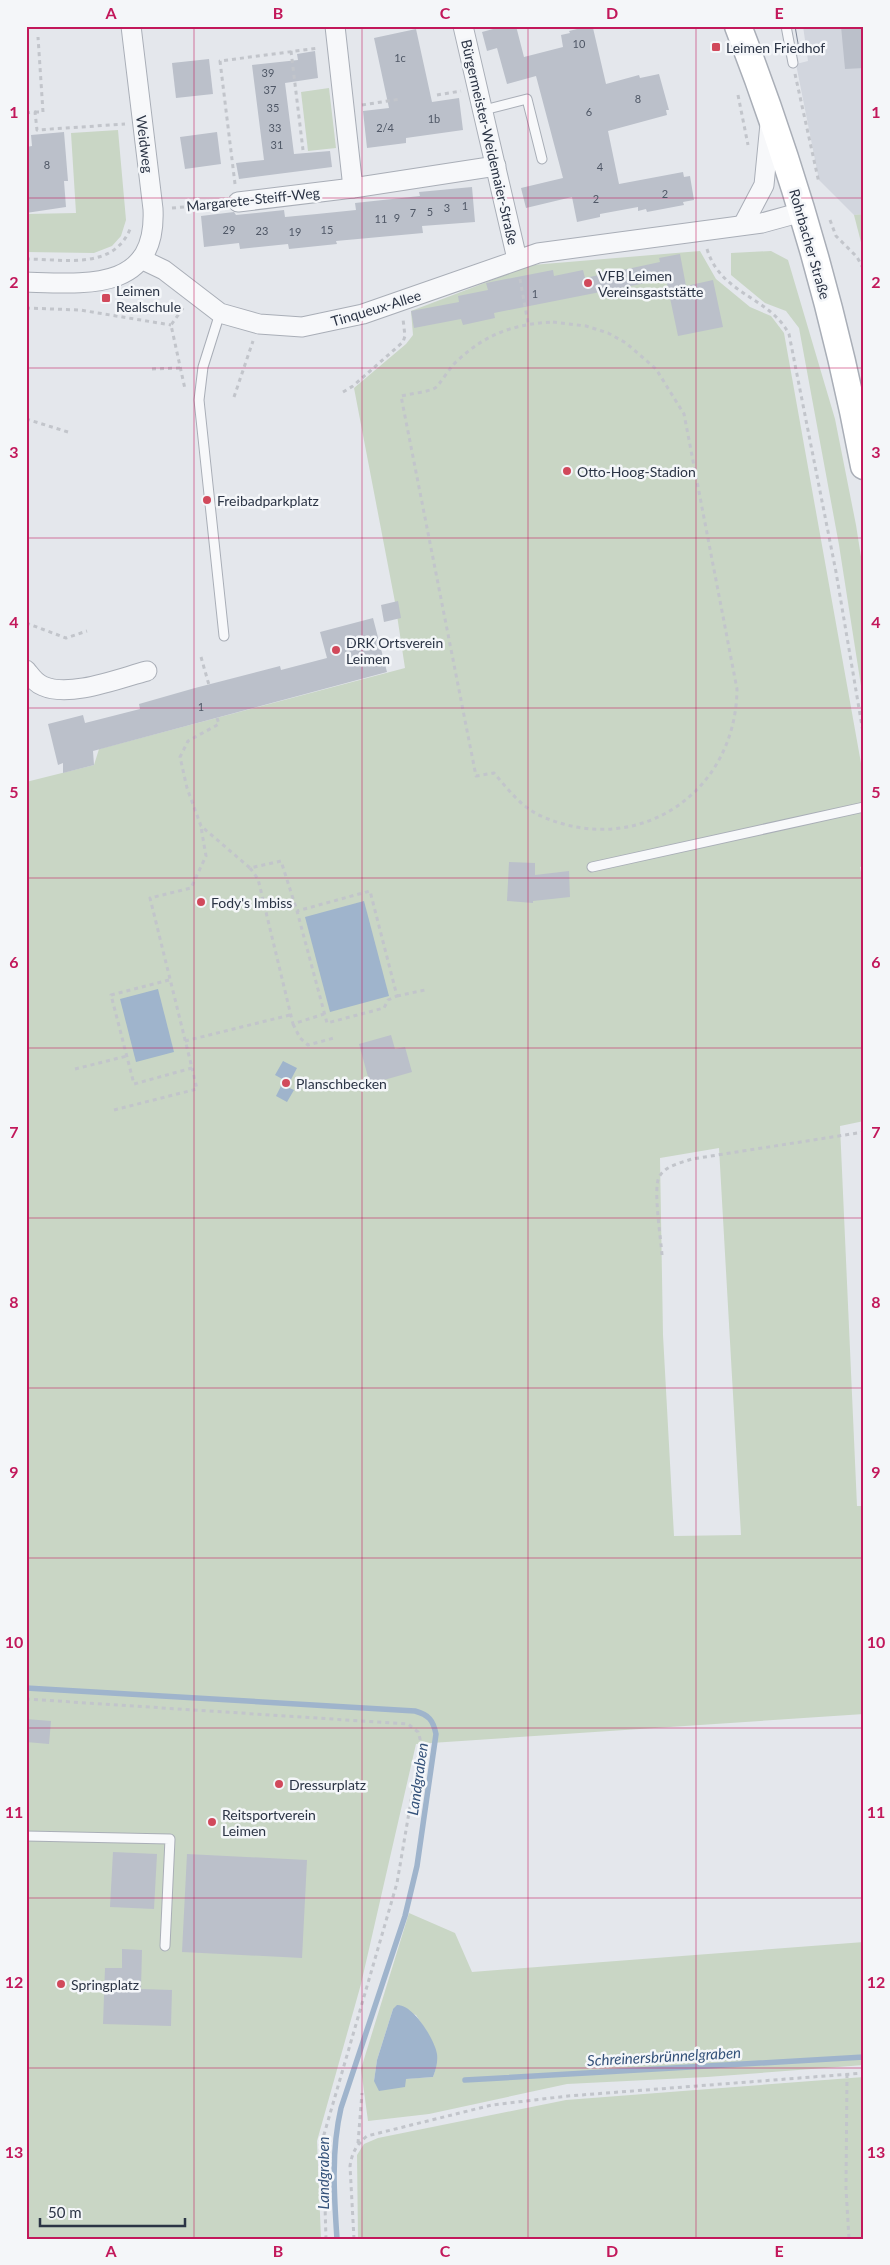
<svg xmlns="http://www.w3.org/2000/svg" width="890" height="2265" font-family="Lato,sans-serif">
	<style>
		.built { fill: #d2d6de }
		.green { fill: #c9d6c5; fill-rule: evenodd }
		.water { fill: #9fb4cc }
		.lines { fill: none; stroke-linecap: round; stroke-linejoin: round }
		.stream { stroke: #9fb4cc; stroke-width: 5.5 }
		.building { fill: #bbc0ca }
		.service-casing { stroke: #a9aeb7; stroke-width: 11 }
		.minor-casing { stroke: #a9aeb7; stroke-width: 21 }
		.secondary-casing { stroke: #a9aeb7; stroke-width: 29 }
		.path { stroke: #c2c5cb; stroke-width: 3; stroke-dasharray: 4 4; stroke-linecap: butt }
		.service { stroke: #f7f8fa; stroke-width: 9 }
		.minor { stroke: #f7f8fa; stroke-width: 19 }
		.secondary { stroke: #fff; stroke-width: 26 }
		.tram { stroke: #7d8696; stroke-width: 1 }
		.grid { fill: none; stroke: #c2185b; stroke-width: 1; stroke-opacity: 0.55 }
		.poi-dot { fill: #d1495b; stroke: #f4f6f9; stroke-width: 2 }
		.labels { text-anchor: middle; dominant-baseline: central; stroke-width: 5; stroke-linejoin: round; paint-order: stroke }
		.number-label { font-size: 11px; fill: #4f5766 }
		.poi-label { font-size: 14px; fill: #2b3445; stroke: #f4f6f9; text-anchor: start }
		.street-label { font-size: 14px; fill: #2b3445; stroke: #f4f6f9 }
		.water-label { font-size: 15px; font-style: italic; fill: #34527a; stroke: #f4f6f9 }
		.neatline { fill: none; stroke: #c2185b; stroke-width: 2 }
		.grid-label { font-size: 16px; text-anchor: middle; font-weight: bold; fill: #c2185b }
	</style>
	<rect width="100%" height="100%" fill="#e4e7ec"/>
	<polygon class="built" points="803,26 864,26 864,214 854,215 819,180 796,64 808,61"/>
	<g class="green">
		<polygon points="329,88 336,148 308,151 301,92"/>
		<polygon points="118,130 126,220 121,236 112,246 94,253 26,252 26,214 76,213 71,133"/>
		<polygon points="864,214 864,254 854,215"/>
		<path d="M700 251 716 279 750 307 771 316 784 333 864 780V866L860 867 864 887V1121L840 1126 857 1506H864V1714L416 1744 361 1984 317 2141 321 2239H26V782L94 765 99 749 405 668 395 602 354 388 406 344 413 335 411 311 532 265ZM719 1148 741 1535 674 1536 663 1335 660 1158Z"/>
		<polygon points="771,251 788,260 835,419 856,525 864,576 864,705 839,545 799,328 786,311 765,303 731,275 731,253"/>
		<path d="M409 1913 455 1933 472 1972 864 1942V2065L707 2077 567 2084 429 2114 368 2121 361 2069ZM393 2009 416 2015C429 2036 443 2051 433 2077L374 2081 377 2060Z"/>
		<polygon points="864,2077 864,2239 358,2239 357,2155 364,2144 378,2138 566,2100"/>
	</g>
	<g class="water">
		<polygon points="364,901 389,996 330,1012 305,917"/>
		<polygon points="158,989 174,1052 136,1062 120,999"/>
		<polygon points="283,1061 297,1068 287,1087 294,1090 287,1102 276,1096 284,1080 275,1075"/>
		<path d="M397 2005C413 2004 435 2040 437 2054 438 2062 436 2069 433 2077L406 2079 405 2087 379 2091 374 2081 377 2060 393 2009Z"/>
	</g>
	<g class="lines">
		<g class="stream">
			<path d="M26 1688 415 1711C429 1715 433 1720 436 1734L417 1866 405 1916 341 2108C331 2151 334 2195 337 2239"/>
			<polyline points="465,2080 864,2057"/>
		</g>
	</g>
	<g class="building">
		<polygon points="504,26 516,26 524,57 563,47 561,35 570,33 569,31 585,27 585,29 593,28 606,84 639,75 640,78 659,74 669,110 666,110 667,115 608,131 619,184 683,172 684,177 690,176 694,200 683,202 684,205 647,212 646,209 638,211 638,207 600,214 600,217 577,222 572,197 526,208 521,188 563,178 536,76 507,84 497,48 487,51 482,32"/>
		<polygon points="841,26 864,26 864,68 845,69"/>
		<polygon points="416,29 432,102 459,98 463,130 406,138 406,143 367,148 363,111 389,108 374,38"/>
		<polygon points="315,51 318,78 285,83 294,154 330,151 332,167 239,179 236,163 264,160 252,65 298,60 297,54"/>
		<polygon points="209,59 213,94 176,98 172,63"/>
		<polygon points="64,132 68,181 64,181 66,207 26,213 26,147 32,146 31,135"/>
		<polygon points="217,132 221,164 185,169 180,137"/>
		<polygon points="472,187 475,222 422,226 423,233 336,241 337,244 289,249 288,244 240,249 239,243 204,247 201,216 234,212 236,215 284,210 285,217 317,214 356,210 355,203 420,196 419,192"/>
		<polygon points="680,254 686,286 713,280 723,327 678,336 666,279 494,313 495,318 463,325 461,319 414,328 411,311 459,302 458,296 488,290 486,283 553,270 554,276 583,270 585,278 660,262 659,258"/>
		<polygon points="398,601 401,618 384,622 381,605"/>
		<polygon points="373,618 387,672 93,751 94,765 63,773 63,763 58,765 48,724 83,715 85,723 140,709 139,704 195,688 280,666 281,670 327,658 320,632"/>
		<polygon points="509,862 535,863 535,875 569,871 570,897 533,901 533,903 507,901"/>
		<polygon points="391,1035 395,1049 405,1047 412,1072 370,1084 359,1044"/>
		<polygon points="26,1719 51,1721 49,1744 26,1742"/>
		<polygon points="113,1852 157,1854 154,1909 110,1907"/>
		<polygon points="187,1854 307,1860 302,1958 182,1952"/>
		<polygon points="122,1949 142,1950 141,1989 172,1990 171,2026 103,2024 105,1968 122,1968"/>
	</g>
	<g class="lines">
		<defs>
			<g id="service">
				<polyline points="786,26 793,63"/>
				<polyline points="484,110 527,99 542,159"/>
				<polyline points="220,313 203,367 199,400 224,636"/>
				<polyline points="592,867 864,807"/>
				<polyline points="26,1836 170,1839 165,1946"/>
			</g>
			<g id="minor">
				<polyline points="335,26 353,188 496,166"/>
				<polyline points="463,26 517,259"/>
				<polyline points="238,202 353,188"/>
				<polyline points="743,225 764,185 770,124"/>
				<polyline points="141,259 164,270 220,313 259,324 302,327 363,314 538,253 762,223 802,212"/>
				<path d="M26 282C86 284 157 292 153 209L131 26"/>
				<path d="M26 670C31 676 35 683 43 686 70 698 120 678 147 671"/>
			</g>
			<path id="secondary" d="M738 26C793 168 836 317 864 466"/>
		</defs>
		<use href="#service" class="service-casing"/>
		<use href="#minor" class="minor-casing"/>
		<use href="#secondary" class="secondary-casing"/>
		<g class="path">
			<polyline points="291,51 303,150"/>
			<polyline points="795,74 819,183"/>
			<polyline points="437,95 461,91"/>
			<polyline points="738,95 748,145"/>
			<polyline points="362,105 401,99"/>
			<polyline points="35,112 43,112 38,37"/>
			<polyline points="26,113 35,112 37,130 125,124"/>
			<polyline points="235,184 220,61 319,48"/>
			<polyline points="172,208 220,204"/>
			<polyline points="830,220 836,236 857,257 864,270"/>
			<path d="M707 249C721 295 769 296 789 334L836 572 864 738"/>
			<path d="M26 259C65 259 114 271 131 227"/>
			<polyline points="520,279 528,323"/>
			<polyline points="26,308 80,310 171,325"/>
			<polyline points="183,308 171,325 185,389"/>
			<path d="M553 322 586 326 608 333 626 343 656 369 684 414 737 689C736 793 638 859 541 816 522 808 507 788 494 773L476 776 401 396C409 394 428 392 435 388 439 386 450 367 456 362 485 334 514 324 553 322Z"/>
			<polyline points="152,369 181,368"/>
			<polyline points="343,392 353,386 403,342 405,336 403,319"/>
			<polyline points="234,397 253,341"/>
			<polyline points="26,419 68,432"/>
			<polyline points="26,623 66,638 87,631"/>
			<polyline points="201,657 209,685"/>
			<polyline points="217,718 219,724 188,741 180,757 187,788 201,826 250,868 281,861 297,911 327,1023 384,1008 388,1000 397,996 370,891 297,911"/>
			<polyline points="250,868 258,879 293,1024 324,1014"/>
			<polyline points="169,980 111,995 134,1084 192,1068 150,898 191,888 206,856 201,827"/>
			<polyline points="397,996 425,990"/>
			<polyline points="293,1024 300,1038 308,1045 334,1038"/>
			<polyline points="185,1041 290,1015"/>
			<polyline points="75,1069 127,1056"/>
			<polyline points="114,1110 197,1089 192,1068"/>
			<path d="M662 1255C661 1240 653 1189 659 1177 665 1166 680 1163 692 1159L864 1132"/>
			<polyline points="26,1699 408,1724 418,1732 421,1742 397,1883 323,2138 326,2239"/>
			<polyline points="847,2074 846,2189 849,2239"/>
			<polyline points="358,2143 362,2093"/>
			<path d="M354 2239 350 2166C352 2153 356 2145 367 2136L492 2105 568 2096 864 2073"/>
		</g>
		<use href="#service" class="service"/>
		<use href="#minor" class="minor"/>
		<use href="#secondary" class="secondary"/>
		<polyline class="tram" points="795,26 800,55"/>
	</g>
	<path class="grid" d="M194 26V2239M362 26V2239M528 26V2239M696 26V2239M26 198H864M26 368H864M26 538H864M26 708H864M26 878H864M26 1048H864M26 1218H864M26 1388H864M26 1558H864M26 1728H864M26 1898H864M26 2068H864"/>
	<g class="poi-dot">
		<rect x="711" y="42" width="10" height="10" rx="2.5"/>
		<circle cx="588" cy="283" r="5"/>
		<rect x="101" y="293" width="10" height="10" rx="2.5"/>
		<circle cx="567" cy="471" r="5"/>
		<circle cx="207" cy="500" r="5"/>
		<circle cx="336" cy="650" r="5"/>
		<circle cx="201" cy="902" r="5"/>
		<circle cx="286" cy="1083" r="5"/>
		<circle cx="279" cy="1784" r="5"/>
		<circle cx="212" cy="1822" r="5"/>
		<circle cx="61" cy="1984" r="5"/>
	</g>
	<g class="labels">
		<g class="number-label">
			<text x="579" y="43">10</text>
			<text x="400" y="57">1c</text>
			<text x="268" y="72">39</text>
			<text x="270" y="89">37</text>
			<text x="638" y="98">8</text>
			<text x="273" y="107">35</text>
			<text x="589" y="111">6</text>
			<text x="434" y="118">1b</text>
			<text x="275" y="127">33</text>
			<text x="385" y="127">2/4</text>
			<text x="277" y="144">31</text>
			<text x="47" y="164">8</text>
			<text x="600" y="166">4</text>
			<text x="665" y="193">2</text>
			<text x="596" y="198">2</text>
			<text x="465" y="205">1</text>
			<text x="447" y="207">3</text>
			<text x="430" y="211">5</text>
			<text x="413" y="212">7</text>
			<text x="397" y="217">9</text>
			<text x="381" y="218">11</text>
			<text x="229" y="229">29</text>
			<text x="327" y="229">15</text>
			<text x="262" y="230">23</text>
			<text x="295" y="231">19</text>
			<text x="535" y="293">1</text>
			<text x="201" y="706">1</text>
		</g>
		<g class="poi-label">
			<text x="726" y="47">Leimen Friedhof</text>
			<text x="598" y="275">VFB Leimen<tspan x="598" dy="16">Vereinsgaststätte</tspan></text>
			<text x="116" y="290">Leimen<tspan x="116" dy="16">Realschule</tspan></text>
			<text x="577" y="471">Otto-Hoog-Stadion</text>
			<text x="217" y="500">Freibadparkplatz</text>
			<text x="346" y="642">DRK Ortsverein<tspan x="346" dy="16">Leimen</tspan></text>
			<text x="211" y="902">Fody's Imbiss</text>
			<text x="296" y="1083">Planschbecken</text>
			<text x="289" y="1784">Dressurplatz</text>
			<text x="222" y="1814">Reitsportverein<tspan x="222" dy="16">Leimen</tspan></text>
			<text x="71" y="1984">Springplatz</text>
		</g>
		<g class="street-label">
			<text transform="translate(490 142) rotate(77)">Bürgermeister-Weidemaier-Straße</text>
			<text transform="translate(145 144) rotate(83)">Weidweg</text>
			<text transform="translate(253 199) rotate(-6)">Margarete-Steiff-Weg</text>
			<text transform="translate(810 244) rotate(74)">Rohrbacher Straße</text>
			<text transform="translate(376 308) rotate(-17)">Tinqueux-Allee</text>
		</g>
		<g class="water-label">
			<text transform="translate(417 1779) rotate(-82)">Landgraben</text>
			<text transform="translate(664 2056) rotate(-3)">Schreinersbrünnelgraben</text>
			<text transform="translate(323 2173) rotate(-90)">Landgraben</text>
		</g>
	</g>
	<rect width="890" height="2265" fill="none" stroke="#f4f6f9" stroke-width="55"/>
	<path d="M40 2218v8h145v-8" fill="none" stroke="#2b3445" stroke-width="2.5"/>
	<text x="48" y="2218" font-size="15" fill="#2b3445" stroke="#f4f6f9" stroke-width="4" paint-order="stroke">50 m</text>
	<rect x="28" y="28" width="834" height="2210" class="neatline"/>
	<g class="grid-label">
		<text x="111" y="19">A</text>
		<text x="278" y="19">B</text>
		<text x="445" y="19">C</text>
		<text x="612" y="19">D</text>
		<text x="779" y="19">E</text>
		<text x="14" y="118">1</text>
		<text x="876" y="118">1</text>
		<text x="14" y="288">2</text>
		<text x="876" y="288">2</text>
		<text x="14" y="458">3</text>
		<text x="876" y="458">3</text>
		<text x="14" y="628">4</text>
		<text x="876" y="628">4</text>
		<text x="14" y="798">5</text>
		<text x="876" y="798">5</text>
		<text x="14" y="968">6</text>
		<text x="876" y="968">6</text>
		<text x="14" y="1138">7</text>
		<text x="876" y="1138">7</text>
		<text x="14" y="1308">8</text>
		<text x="876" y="1308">8</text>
		<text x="14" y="1478">9</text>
		<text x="876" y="1478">9</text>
		<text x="14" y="1648">10</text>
		<text x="876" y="1648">10</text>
		<text x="14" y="1818">11</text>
		<text x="876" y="1818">11</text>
		<text x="14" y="1988">12</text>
		<text x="876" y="1988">12</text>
		<text x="14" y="2158">13</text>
		<text x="876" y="2158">13</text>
		<text x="111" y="2257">A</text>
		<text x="278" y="2257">B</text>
		<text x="445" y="2257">C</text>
		<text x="612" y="2257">D</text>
		<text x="779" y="2257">E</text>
	</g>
</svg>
